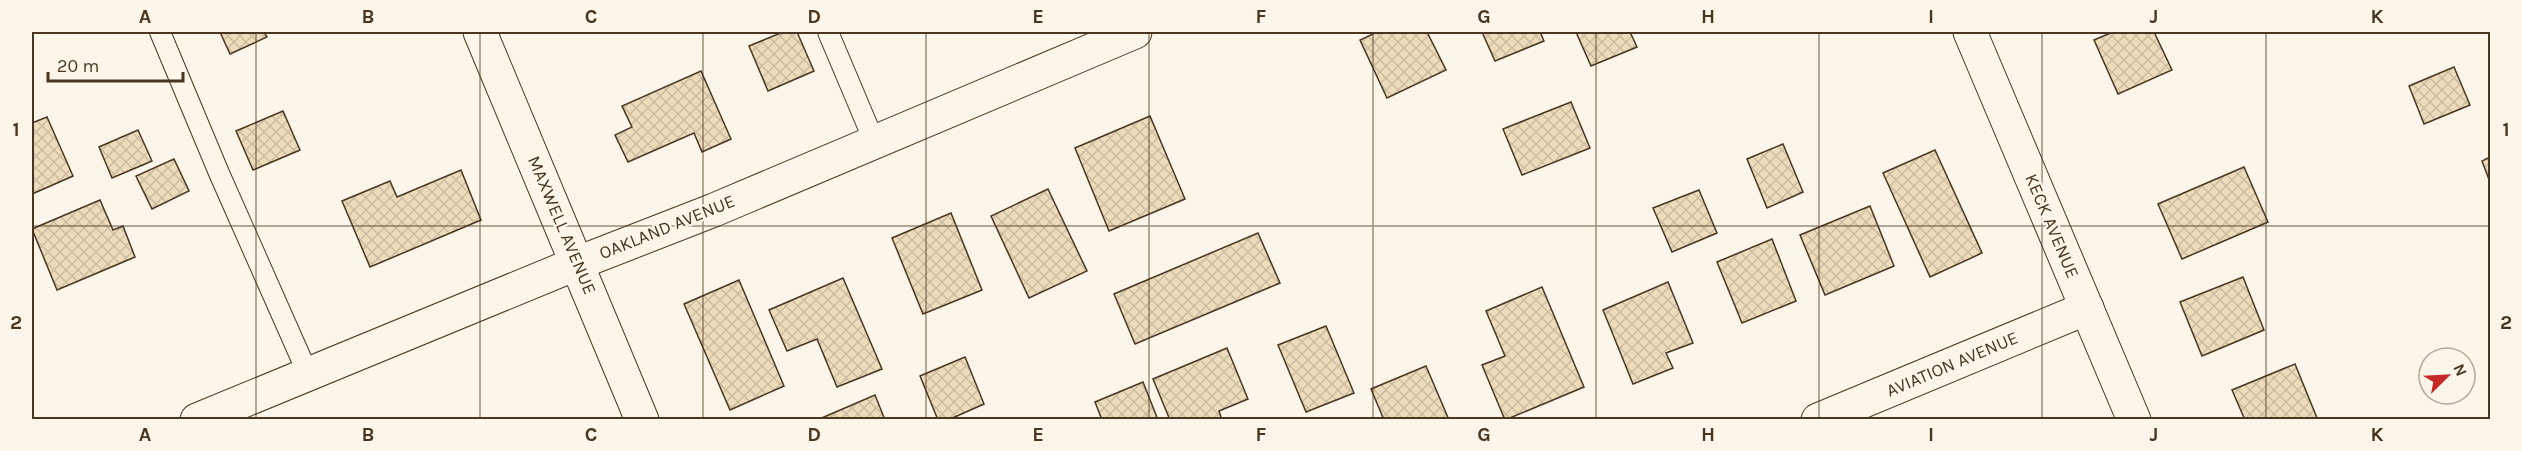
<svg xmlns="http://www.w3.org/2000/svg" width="2522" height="451" font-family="Karla,sans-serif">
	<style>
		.building { fill: url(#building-cross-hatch); stroke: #4a3520; stroke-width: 1.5 }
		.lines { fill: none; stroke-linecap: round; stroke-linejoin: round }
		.service-casing { stroke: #4a3520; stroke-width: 22 }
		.minor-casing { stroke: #4a3520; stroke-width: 35 }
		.service { stroke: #fbf6e9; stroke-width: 20 }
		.minor { stroke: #fbf6e9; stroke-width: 33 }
		.grid { fill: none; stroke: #4a3520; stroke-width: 1.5; stroke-opacity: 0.55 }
		.labels { text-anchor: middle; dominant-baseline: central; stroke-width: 4.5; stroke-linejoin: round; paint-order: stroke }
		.street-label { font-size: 18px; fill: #4a3520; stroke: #fbf6e9 }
		.neatline { fill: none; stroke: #4a3520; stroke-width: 2 }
		.grid-label { font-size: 20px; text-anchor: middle; font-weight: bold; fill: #4a3520 }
	</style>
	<defs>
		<pattern id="building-cross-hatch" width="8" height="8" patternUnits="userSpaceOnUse" patternTransform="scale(1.5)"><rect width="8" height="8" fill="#ecdcbc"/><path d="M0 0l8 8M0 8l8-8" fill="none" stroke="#ccbda1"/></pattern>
	</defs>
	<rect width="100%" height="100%" fill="#fbf6e9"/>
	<g class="building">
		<polygon points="220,32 264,32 267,37 230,54"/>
		<polygon points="783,32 797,32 814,71 768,91 749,46"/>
		<polygon points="1377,32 1427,32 1446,70 1387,98 1360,40"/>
		<polygon points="1482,32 1540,32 1544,41 1495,61"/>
		<polygon points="1576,32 1630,32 1637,47 1591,66"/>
		<polygon points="2113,32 2154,32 2172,70 2118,94 2094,40"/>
		<polygon points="2454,67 2470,105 2424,124 2409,86"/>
		<polygon points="701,71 731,139 702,152 694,133 628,162 615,135 632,127 622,106"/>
		<polygon points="1571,102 1590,148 1522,175 1503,129"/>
		<polygon points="283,111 300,150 253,170 236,131"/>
		<polygon points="1150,116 1185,199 1109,231 1075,148"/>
		<polygon points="47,117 73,176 32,194 32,123"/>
		<polygon points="138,130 152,161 112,178 99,147"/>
		<polygon points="1783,144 1803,192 1767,208 1747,159"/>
		<polygon points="1935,150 1982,253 1930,277 1883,173"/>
		<polygon points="2490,157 2490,182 2482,161"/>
		<polygon points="174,159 189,191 152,209 136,176"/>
		<polygon points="2244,167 2268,222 2182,259 2158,204"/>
		<polygon points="461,170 481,220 370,267 342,201 390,181 397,197"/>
		<polygon points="1048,189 1087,271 1029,298 991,216"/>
		<polygon points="1699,190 1717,233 1672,252 1653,208"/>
		<polygon points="100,200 113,230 123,226 135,257 57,290 32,229"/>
		<polygon points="1870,206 1894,266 1825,295 1800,235"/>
		<polygon points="951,213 982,290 923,314 892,238"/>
		<polygon points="1258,233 1280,283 1135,344 1114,294"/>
		<polygon points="1772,239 1796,301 1742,323 1717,262"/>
		<polygon points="2243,277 2264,330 2202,356 2180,302"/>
		<polygon points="843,278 882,369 837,387 817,339 787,351 769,310"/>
		<polygon points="739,280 784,386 730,410 684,304"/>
		<polygon points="1668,282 1693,343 1666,353 1673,368 1633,384 1603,310"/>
		<polygon points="1542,287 1584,387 1505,420 1482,365 1505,356 1486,311"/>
		<polygon points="1326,326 1354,393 1306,412 1278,345"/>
		<polygon points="1227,348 1248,399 1219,411 1222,420 1170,420 1153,379"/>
		<polygon points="965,357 984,404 948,420 938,420 920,376"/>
		<polygon points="2295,364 2317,418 2313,420 2245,420 2232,390"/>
		<polygon points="1426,366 1449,420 1384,420 1371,389"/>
		<polygon points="1143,382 1158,420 1102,420 1095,402"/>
		<polygon points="875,395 885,420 817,420"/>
	</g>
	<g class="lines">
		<defs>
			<g id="service">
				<polyline points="160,32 219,173 308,374"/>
				<polyline points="828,32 874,141"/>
			</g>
			<g id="minor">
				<polyline points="480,32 642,420"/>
				<polyline points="1970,32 2134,420"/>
				<polyline points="197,420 578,263 714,210 1135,32"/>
				<polyline points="1818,420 2087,308"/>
			</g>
		</defs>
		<use href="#service" class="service-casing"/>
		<use href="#minor" class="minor-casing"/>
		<use href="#service" class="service"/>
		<use href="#minor" class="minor"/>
	</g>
	<path class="grid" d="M256 32V420M480 32V420M703 32V420M926 32V420M1149 32V420M1373 32V420M1596 32V420M1819 32V420M2042 32V420M2266 32V420M32 226H2490"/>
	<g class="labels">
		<g class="street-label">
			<text transform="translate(562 225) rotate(67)">MAXWELL AVENUE</text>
			<text transform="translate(2052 226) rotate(67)">KECK AVENUE</text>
			<text transform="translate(667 227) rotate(-22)">OAKLAND AVENUE</text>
			<text transform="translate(1952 364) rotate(-23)">AVIATION AVENUE</text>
		</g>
	</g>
	<rect width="2522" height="451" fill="none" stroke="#fbf6e9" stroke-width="66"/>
	<g transform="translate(2447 376) rotate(66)"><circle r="28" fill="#fbf6e9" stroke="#b4a999" stroke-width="1.5"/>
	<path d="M0-4.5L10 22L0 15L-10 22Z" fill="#c62828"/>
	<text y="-9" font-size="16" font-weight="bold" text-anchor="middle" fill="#4a3520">N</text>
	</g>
	<path d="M48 72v9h135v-9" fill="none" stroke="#4a3520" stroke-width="3"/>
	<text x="57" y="72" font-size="18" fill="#4a3520" stroke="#fbf6e9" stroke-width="4.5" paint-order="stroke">20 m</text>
	<rect x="33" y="33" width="2456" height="385" class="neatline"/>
	<g class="grid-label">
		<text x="145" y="23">A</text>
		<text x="368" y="23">B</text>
		<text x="591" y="23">C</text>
		<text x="814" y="23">D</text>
		<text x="1038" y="23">E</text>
		<text x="1261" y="23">F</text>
		<text x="1484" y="23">G</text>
		<text x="1708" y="23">H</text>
		<text x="1931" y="23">I</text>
		<text x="2154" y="23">J</text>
		<text x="2377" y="23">K</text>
		<text x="16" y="136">1</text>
		<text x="2506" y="136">1</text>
		<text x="16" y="329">2</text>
		<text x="2506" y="329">2</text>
		<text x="145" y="441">A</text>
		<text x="368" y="441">B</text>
		<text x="591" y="441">C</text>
		<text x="814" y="441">D</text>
		<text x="1038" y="441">E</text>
		<text x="1261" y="441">F</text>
		<text x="1484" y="441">G</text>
		<text x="1708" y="441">H</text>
		<text x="1931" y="441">I</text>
		<text x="2154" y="441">J</text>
		<text x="2377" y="441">K</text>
	</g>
</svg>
